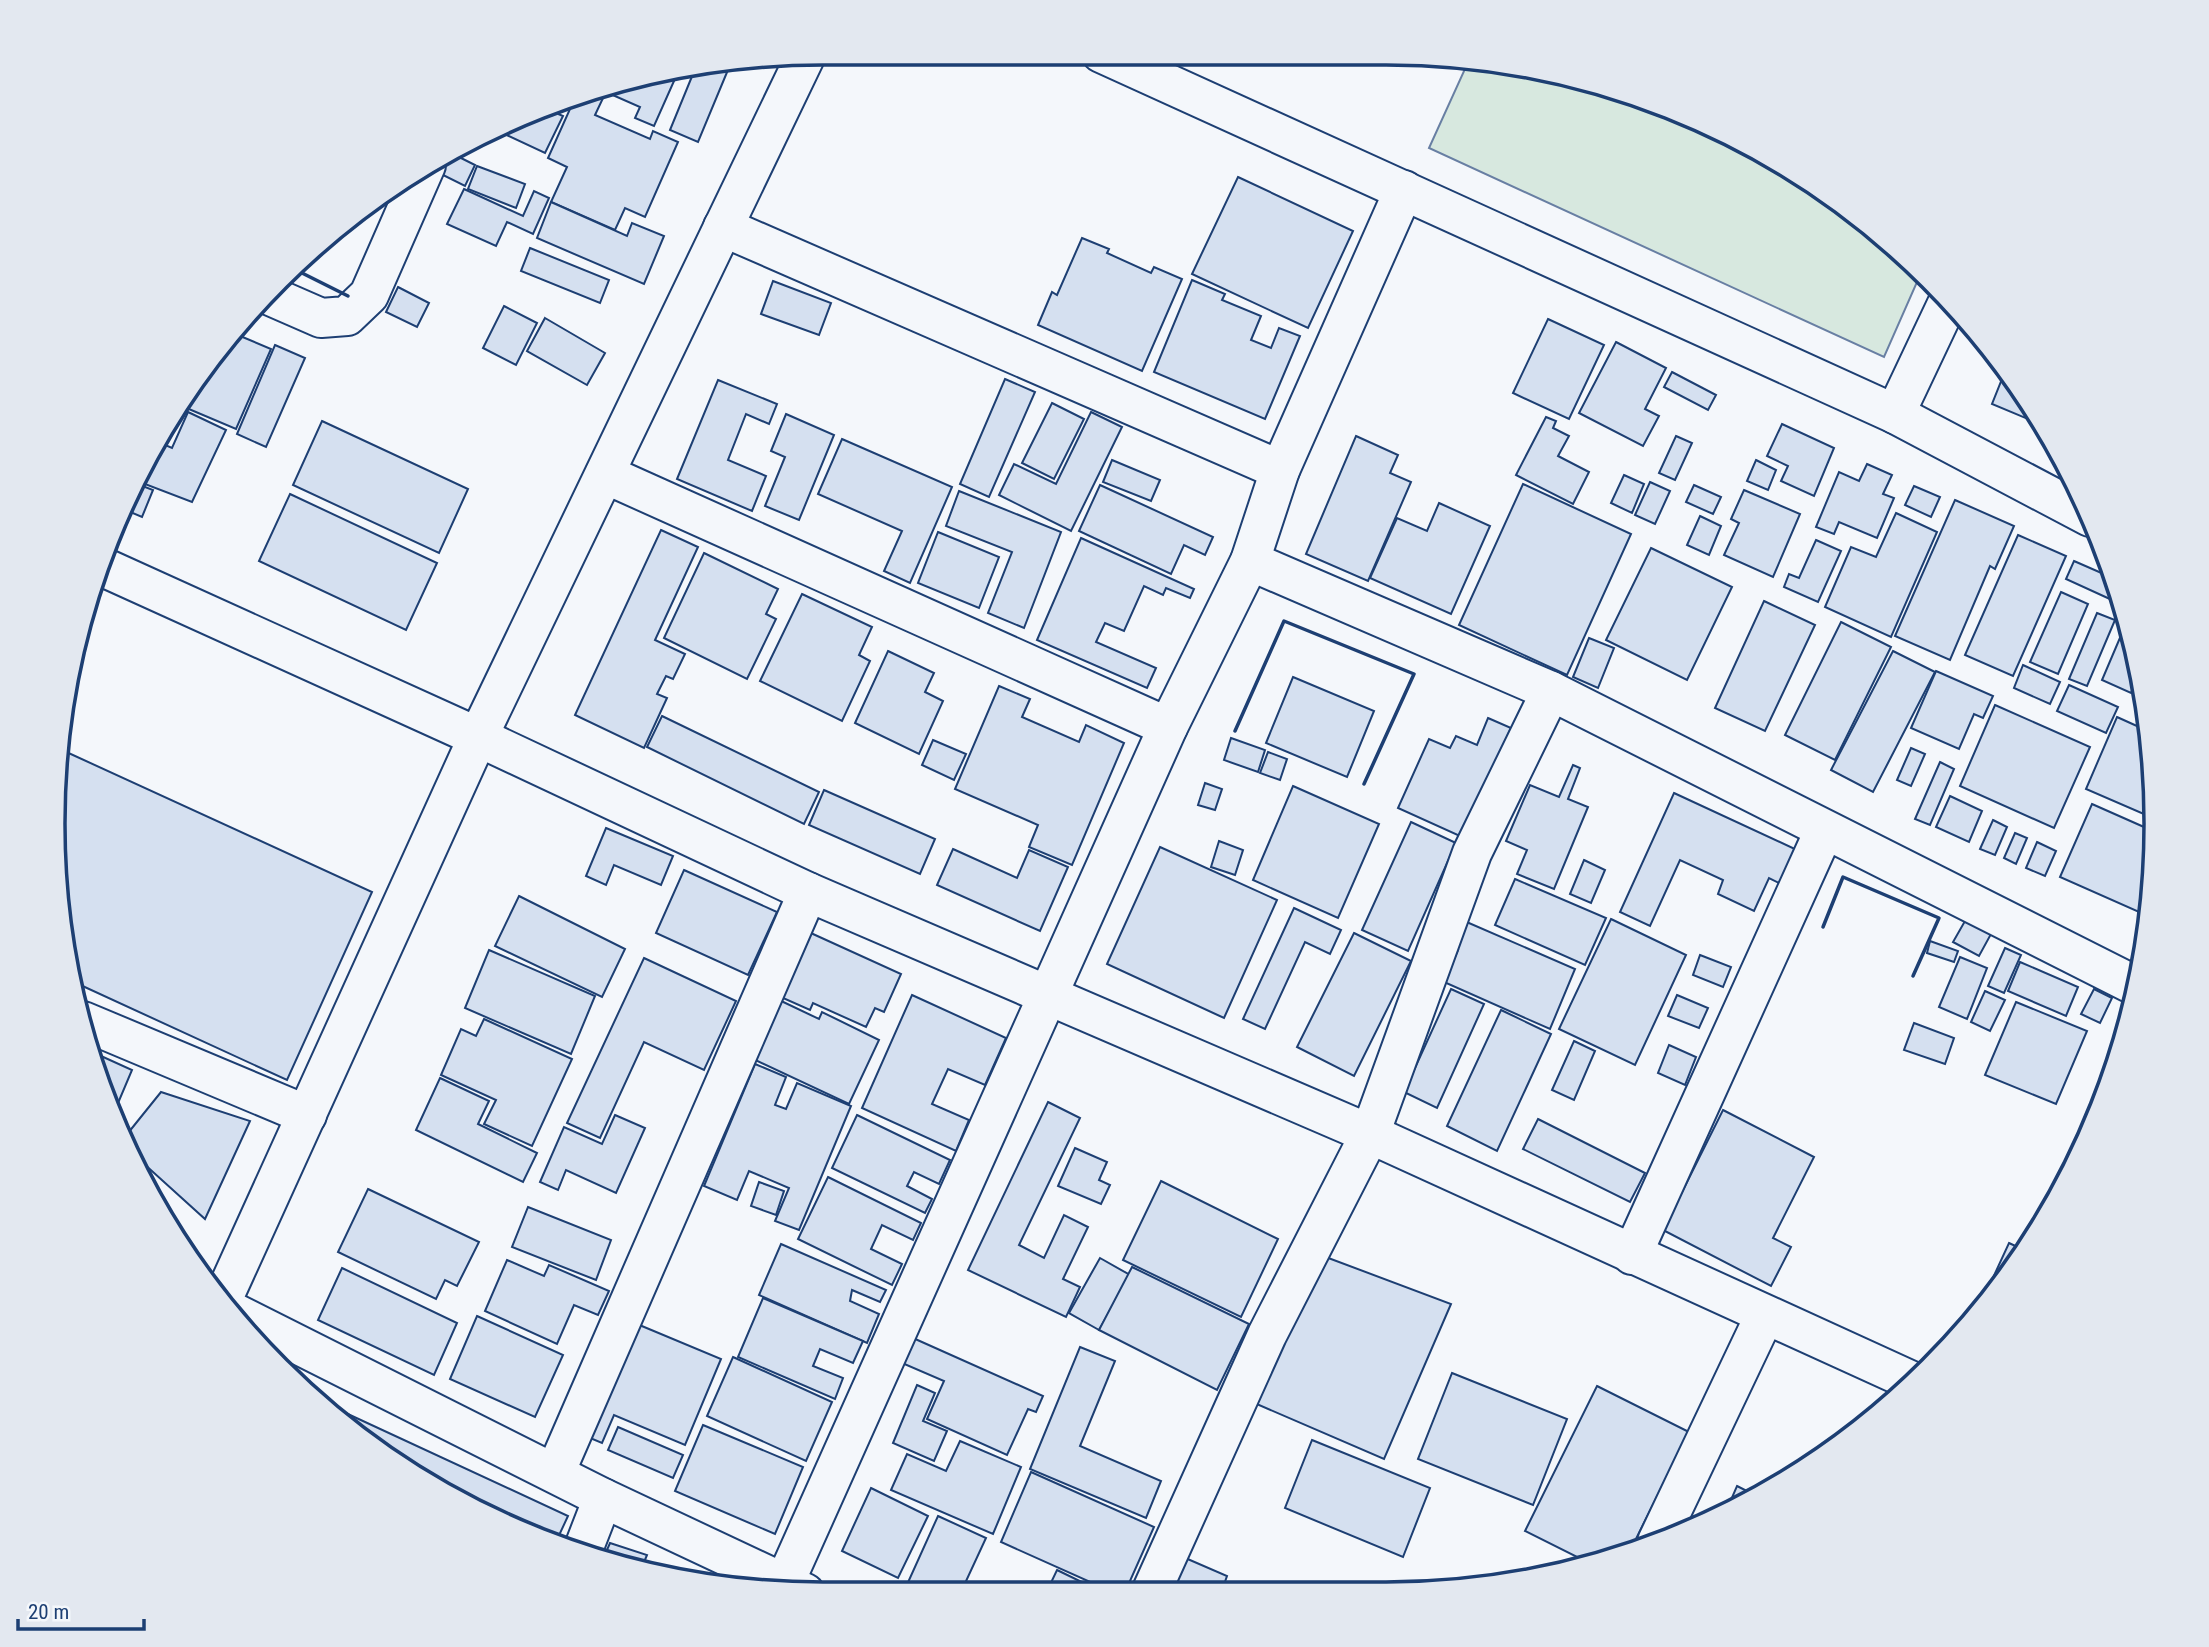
<svg xmlns="http://www.w3.org/2000/svg" width="2209" height="1647" font-family="'Roboto Condensed',sans-serif">
	<style>
		.green { fill: #d7e8df; stroke: #687fa3; stroke-width: 2 }
		.building { fill: #d5e0f0; stroke: #1d3f73; stroke-width: 2 }
		.lines { fill: none; stroke-linecap: round; stroke-linejoin: round }
		.minor-casing { stroke: #1d3f73; stroke-width: 42 }
		.tertiary-casing { stroke: #1d3f73; stroke-width: 42 }
		.minor { stroke: #f4f7fb; stroke-width: 38 }
		.tertiary { stroke: #f4f7fb; stroke-width: 38 }
		.wall { stroke: #1d3f73; stroke-width: 3.5 }
		.rim { fill: none; stroke: #1d3f73; stroke-width: 3.5 }
	</style>
	<rect width="100%" height="100%" fill="#f4f7fb"/>
	<path class="green" d="M1469 60C1507 66 1547 69 1584 79 1698 106 1842 188 1921 273L1884 357 1429 148Z"/>
	<g class="building">
		<polygon points="730,65 698,142 670,130 695,69"/>
		<polygon points="678,72 654,126 635,118 640,107 599,89 624,79"/>
		<polygon points="593,91 604,96 595,115 650,139 653,131 678,142 645,217 625,208 615,230 551,202 567,167 548,158 574,100"/>
		<polygon points="549,110 563,116 545,153 498,131"/>
		<polygon points="451,153 475,165 465,186 441,174"/>
		<polygon points="477,166 525,184 516,208 468,189"/>
		<polygon points="1238,177 1353,231 1308,328 1192,274"/>
		<polygon points="464,189 523,216 534,191 549,198 533,234 507,222 496,246 447,224"/>
		<polygon points="551,202 627,236 632,223 664,236 644,284 537,238"/>
		<polygon points="1082,238 1109,249 1107,253 1151,273 1154,267 1182,279 1142,371 1038,325 1052,292 1057,295"/>
		<polygon points="530,248 609,280 600,303 521,271"/>
		<polygon points="1192,280 1225,294 1222,300 1261,316 1251,340 1271,348 1279,328 1300,336 1265,419 1154,372"/>
		<polygon points="773,281 831,303 819,335 761,314"/>
		<polygon points="398,287 429,303 417,327 386,312"/>
		<polygon points="504,306 537,323 516,365 483,348"/>
		<polygon points="545,318 605,353 587,385 527,351"/>
		<polygon points="1548,319 1604,345 1569,419 1513,393"/>
		<polygon points="233,333 271,349 236,429 177,404"/>
		<polygon points="1616,342 1666,368 1645,409 1659,416 1643,446 1579,413"/>
		<polygon points="275,345 305,358 266,447 237,434"/>
		<polygon points="2006,369 2040,424 1992,404"/>
		<polygon points="1672,372 1716,395 1708,410 1664,387"/>
		<polygon points="1005,379 1035,392 989,497 960,484"/>
		<polygon points="718,380 777,404 769,424 746,414 728,460 766,476 752,511 677,479"/>
		<polygon points="1052,403 1084,419 1054,479 1022,463"/>
		<polygon points="188,412 226,430 192,502 137,481 156,441 172,448"/>
		<polygon points="1091,412 1122,427 1071,531 999,495 1014,464 1056,484"/>
		<polygon points="786,414 834,435 799,520 765,506 785,457 771,451"/>
		<polygon points="1546,417 1556,421 1553,428 1569,436 1558,456 1589,472 1573,504 1516,475"/>
		<polygon points="322,421 468,489 439,553 293,485"/>
		<polygon points="1782,424 1834,448 1814,496 1781,481 1788,466 1767,456"/>
		<polygon points="1356,436 1398,455 1390,473 1411,482 1368,581 1306,554"/>
		<polygon points="1676,436 1692,443 1675,480 1659,473"/>
		<polygon points="842,439 952,487 910,583 884,571 902,531 818,494"/>
		<polygon points="1112,460 1160,480 1151,501 1103,482"/>
		<polygon points="1756,460 1776,470 1768,490 1747,481"/>
		<polygon points="1867,464 1892,475 1883,494 1894,498 1877,538 1839,522 1834,534 1816,527 1839,472 1859,481"/>
		<polygon points="1624,475 1644,484 1632,513 1611,503"/>
		<polygon points="132,482 153,490 142,517 123,509"/>
		<polygon points="1650,482 1670,491 1655,524 1635,515"/>
		<polygon points="1523,484 1631,534 1567,675 1459,625"/>
		<polygon points="1100,485 1213,537 1205,555 1184,545 1171,574 1079,531"/>
		<polygon points="1694,485 1721,497 1713,514 1686,502"/>
		<polygon points="1914,486 1940,497 1931,517 1905,505"/>
		<polygon points="1744,490 1800,514 1773,577 1724,555 1739,523 1731,519"/>
		<polygon points="959,491 1061,532 1024,628 988,613 1012,552 946,526"/>
		<polygon points="290,494 437,563 406,630 259,561"/>
		<polygon points="1955,500 2014,526 1995,569 1990,566 1950,660 1895,636"/>
		<polygon points="1439,503 1490,526 1451,614 1370,578 1397,518 1427,531"/>
		<polygon points="1896,513 1937,532 1891,637 1825,607 1851,547 1876,557"/>
		<polygon points="1700,516 1721,526 1709,555 1687,545"/>
		<polygon points="661,530 698,547 655,640 685,654 673,679 666,676 657,694 667,698 644,748 575,715"/>
		<polygon points="938,532 999,557 979,608 918,583"/>
		<polygon points="2018,535 2066,556 2013,676 1965,655"/>
		<polygon points="1081,538 1194,589 1190,598 1166,588 1163,595 1144,586 1124,631 1105,623 1096,642 1156,668 1147,688 1037,640"/>
		<polygon points="1816,540 1841,551 1818,602 1784,587 1789,574 1799,578"/>
		<polygon points="1651,548 1732,587 1687,680 1606,640"/>
		<polygon points="704,553 778,589 766,614 776,619 747,679 664,638"/>
		<polygon points="2074,561 2113,578 2123,605 2066,579"/>
		<polygon points="2061,592 2088,604 2058,674 2030,662"/>
		<polygon points="802,594 872,627 859,655 870,661 842,721 760,681"/>
		<polygon points="1764,601 1815,625 1765,731 1715,708"/>
		<polygon points="2097,613 2115,620 2087,686 2069,679"/>
		<polygon points="2128,619 2139,676 2131,693 2102,680"/>
		<polygon points="1841,622 1891,647 1835,760 1785,735"/>
		<polygon points="1589,638 1614,648 1598,688 1573,677"/>
		<polygon points="888,651 934,673 925,692 943,701 919,754 855,723"/>
		<polygon points="1893,651 1935,672 1873,792 1831,770"/>
		<polygon points="2023,665 2060,682 2050,704 2014,688"/>
		<polygon points="1936,671 1993,696 1983,718 1974,714 1959,749 1911,728"/>
		<polygon points="1293,677 1374,711 1347,777 1266,743"/>
		<polygon points="2069,685 2118,707 2106,733 2057,711"/>
		<polygon points="999,686 1030,699 1022,717 1079,742 1086,725 1124,743 1072,865 1029,847 1038,825 955,789"/>
		<polygon points="1995,705 2090,747 2054,828 1960,786"/>
		<polygon points="662,716 819,792 804,824 647,747"/>
		<polygon points="2117,717 2148,731 2155,773 2153,818 2086,789"/>
		<polygon points="1488,718 1511,728 1462,837 1398,808 1429,739 1450,748 1456,736 1477,745"/>
		<polygon points="1231,738 1265,750 1258,772 1224,760"/>
		<polygon points="933,740 966,754 954,780 922,765"/>
		<polygon points="1911,748 1925,754 1911,786 1897,780"/>
		<polygon points="62,750 372,892 287,1080 76,983 54,874"/>
		<polygon points="1268,752 1287,759 1280,780 1260,773"/>
		<polygon points="1940,762 1954,769 1930,825 1915,819"/>
		<polygon points="1573,765 1580,768 1568,799 1588,807 1554,889 1517,874 1527,850 1506,841 1530,785 1559,797"/>
		<polygon points="1205,783 1222,789 1215,810 1198,805"/>
		<polygon points="1293,786 1379,824 1338,918 1253,880"/>
		<polygon points="824,790 935,839 920,874 809,825"/>
		<polygon points="1674,793 1797,850 1781,884 1769,878 1754,911 1718,894 1723,880 1680,860 1650,926 1620,912"/>
		<polygon points="1950,796 1982,811 1969,842 1936,827"/>
		<polygon points="2092,804 2153,831 2151,885 2139,912 2060,877"/>
		<polygon points="1993,820 2007,827 1995,855 1980,849"/>
		<polygon points="1411,822 1456,843 1408,951 1362,930"/>
		<polygon points="606,828 673,856 661,885 614,865 606,885 586,876"/>
		<polygon points="2015,833 2027,838 2016,864 2004,858"/>
		<polygon points="1219,841 1243,850 1235,875 1211,867"/>
		<polygon points="2037,842 2056,851 2045,876 2026,868"/>
		<polygon points="1160,847 1277,900 1224,1018 1107,964"/>
		<polygon points="953,849 1017,878 1029,850 1068,867 1040,931 937,885"/>
		<polygon points="1584,860 1605,870 1591,903 1570,894"/>
		<polygon points="684,870 777,912 748,975 656,933"/>
		<polygon points="1515,879 1606,918 1585,965 1495,925"/>
		<polygon points="2151,894 2150,925 2149,927 2139,922"/>
		<polygon points="519,896 625,949 602,997 495,946"/>
		<polygon points="1294,908 1341,930 1330,954 1305,942 1265,1029 1243,1019"/>
		<polygon points="1611,919 1686,955 1635,1065 1559,1029"/>
		<polygon points="1462,920 1575,969 1550,1029 1444,982 1458,950 1451,947"/>
		<polygon points="1965,921 1991,934 1979,956 1953,942"/>
		<polygon points="802,929 901,974 884,1012 875,1008 866,1027 813,1003 810,1010 774,994"/>
		<polygon points="1354,933 1411,961 1354,1076 1297,1047"/>
		<polygon points="1930,941 1958,951 1954,962 1927,953"/>
		<polygon points="2005,948 2021,955 2004,993 1988,986"/>
		<polygon points="489,950 595,996 571,1054 465,1008"/>
		<polygon points="1700,955 1731,967 1723,987 1693,975"/>
		<polygon points="1960,957 1987,968 1967,1019 1939,1007"/>
		<polygon points="644,958 736,1001 704,1070 644,1042 600,1138 567,1123"/>
		<polygon points="2020,962 2078,987 2066,1016 2008,991"/>
		<polygon points="1451,989 1484,1004 1437,1108 1404,1092"/>
		<polygon points="2094,989 2112,998 2100,1023 2081,1014"/>
		<polygon points="1985,991 2005,1000 1990,1031 1971,1022"/>
		<polygon points="912,995 1006,1038 985,1085 948,1069 932,1104 969,1120 956,1151 862,1108"/>
		<polygon points="1677,995 1708,1008 1699,1028 1668,1016"/>
		<polygon points="777,999 819,1019 822,1012 879,1040 849,1104 751,1058"/>
		<polygon points="2016,1002 2087,1031 2056,1104 1985,1075"/>
		<polygon points="1501,1010 1551,1034 1497,1151 1447,1126"/>
		<polygon points="484,1019 572,1059 532,1146 484,1124 496,1100 441,1075 461,1029 476,1036"/>
		<polygon points="1914,1023 1954,1038 1945,1064 1904,1050"/>
		<polygon points="1574,1041 1595,1051 1574,1100 1552,1090"/>
		<polygon points="1669,1045 1696,1057 1685,1085 1658,1073"/>
		<polygon points="90,1051 132,1070 113,1115 94,1072"/>
		<polygon points="755,1064 786,1077 775,1105 786,1109 797,1083 851,1106 799,1230 775,1221 789,1188 749,1171 737,1200 704,1186"/>
		<polygon points="440,1078 489,1101 478,1124 537,1153 523,1182 416,1130"/>
		<polygon points="161,1092 250,1121 205,1219 142,1162 132,1156 124,1138"/>
		<polygon points="1048,1102 1080,1118 1019,1245 1044,1258 1064,1215 1088,1227 1063,1279 1080,1287 1066,1317 968,1270"/>
		<polygon points="1723,1110 1814,1157 1773,1238 1791,1247 1771,1286 1663,1230"/>
		<polygon points="615,1115 645,1128 616,1193 566,1170 558,1190 540,1182 564,1127 602,1144"/>
		<polygon points="857,1115 950,1160 939,1184 914,1172 907,1186 932,1199 925,1213 832,1168"/>
		<polygon points="1538,1119 1645,1173 1630,1202 1523,1149"/>
		<polygon points="1075,1148 1107,1162 1099,1180 1110,1185 1101,1204 1058,1186"/>
		<polygon points="828,1177 921,1223 913,1240 882,1225 871,1249 902,1264 892,1285 798,1239"/>
		<polygon points="1161,1181 1278,1239 1241,1317 1123,1260"/>
		<polygon points="759,1182 784,1191 776,1215 751,1206"/>
		<polygon points="368,1189 479,1242 457,1286 445,1280 436,1299 338,1252"/>
		<polygon points="528,1207 611,1240 596,1280 512,1247"/>
		<polygon points="2009,1243 2024,1250 1974,1319"/>
		<polygon points="781,1244 886,1290 880,1302 852,1290 850,1301 879,1314 867,1343 759,1295"/>
		<polygon points="1315,1253 1451,1304 1384,1459 1252,1402"/>
		<polygon points="1100,1258 1130,1275 1099,1330 1069,1313"/>
		<polygon points="507,1260 544,1276 549,1265 609,1291 598,1315 574,1305 557,1344 485,1311"/>
		<polygon points="1132,1267 1249,1324 1217,1390 1099,1330"/>
		<polygon points="342,1268 457,1323 434,1375 318,1320"/>
		<polygon points="763,1298 863,1341 853,1363 820,1349 813,1366 843,1378 835,1399 738,1357"/>
		<polygon points="477,1316 563,1355 535,1417 450,1379"/>
		<polygon points="637,1324 721,1359 685,1445 614,1415 602,1443 590,1438"/>
		<polygon points="913,1338 1043,1396 1036,1412 1028,1409 1007,1455 927,1419 944,1381 902,1363"/>
		<polygon points="1080,1347 1115,1361 1080,1446 1161,1481 1146,1518 1030,1469"/>
		<polygon points="733,1357 832,1402 806,1461 707,1416"/>
		<polygon points="1452,1373 1567,1419 1533,1505 1418,1459"/>
		<polygon points="917,1385 935,1393 923,1421 947,1431 934,1461 893,1443"/>
		<polygon points="1597,1386 1689,1432 1631,1549 1585,1561 1525,1531"/>
		<polygon points="309,1396 568,1516 555,1544 438,1491"/>
		<polygon points="703,1425 803,1467 775,1534 675,1491"/>
		<polygon points="618,1427 683,1455 673,1478 608,1450"/>
		<polygon points="1312,1440 1430,1488 1403,1557 1285,1508"/>
		<polygon points="960,1441 1021,1467 993,1534 891,1490 907,1454 946,1471"/>
		<polygon points="1031,1472 1154,1527 1126,1590 1108,1590 1001,1542"/>
		<polygon points="1737,1486 1753,1494 1727,1509"/>
		<polygon points="871,1488 928,1516 898,1578 842,1551"/>
		<polygon points="938,1516 986,1538 961,1592 912,1592 905,1589"/>
		<polygon points="610,1543 647,1555 642,1567 603,1559"/>
		<polygon points="1183,1557 1227,1576 1222,1590 1169,1590"/>
		<polygon points="1057,1570 1090,1586 1088,1591 1047,1591"/>
	</g>
	<g class="lines">
		<defs>
			<g id="minor">
				<polyline points="1101,53 1895,414 2090,517"/>
				<polyline points="723,227 1280,470"/>
				<polyline points="266,294 321,318 347,316 369,295 426,165"/>
				<polyline points="1895,414 1948,302"/>
				<polyline points="605,474 1168,727"/>
				<polyline points="1250,561 1551,691 2136,986"/>
				<polyline points="478,737 808,892 1370,1134 1912,1381"/>
				<polyline points="83,1021 307,1115"/>
				<polyline points="1632,1255 1824,831"/>
				<polyline points="227,1309 603,1498 805,1593"/>
				<polyline points="555,1473 808,892"/>
				<polyline points="1657,1542 1765,1315"/>
				<polyline points="581,1555 603,1498"/>
				<polyline points="1152,1590 1267,1335 1370,1134 1472,853 1551,691"/>
				<polyline points="780,1593 1168,727 1250,561 1280,470 1404,190"/>
			</g>
			<g id="tertiary">
				<polyline points="103,567 478,737"/>
				<polyline points="221,1303 478,737 806,55"/>
			</g>
		</defs>
		<use href="#minor" class="minor-casing"/>
		<use href="#tertiary" class="tertiary-casing"/>
		<use href="#minor" class="minor"/>
		<use href="#tertiary" class="tertiary"/>
		<g class="wall">
			<polyline points="292,268 348,296"/>
			<polyline points="1235,731 1284,621 1414,674 1364,784"/>
			<polyline points="1823,927 1843,877 1939,918 1913,976"/>
		</g>
	</g>
	<path d="M0 0H2209V1647H0ZM823 65H1386A758 758 0 0 1 2144 823V824A758 758 0 0 1 1386 1582H823A758 758 0 0 1 65 824V823A758 758 0 0 1 823 65Z" fill="#e3e8f0" fill-rule="evenodd"/>
	<path class="rim" d="M823 65H1386A758 758 0 0 1 2144 823V824A758 758 0 0 1 1386 1582H823A758 758 0 0 1 65 824V823A758 758 0 0 1 823 65Z"/>
	<path d="M18 1619v10h126v-10" fill="none" stroke="#1d3f73" stroke-width="3.5"/>
	<text x="28" y="1619" font-size="21" fill="#1d3f73" stroke="#f4f7fb" stroke-width="5" paint-order="stroke">20 m</text>
</svg>
